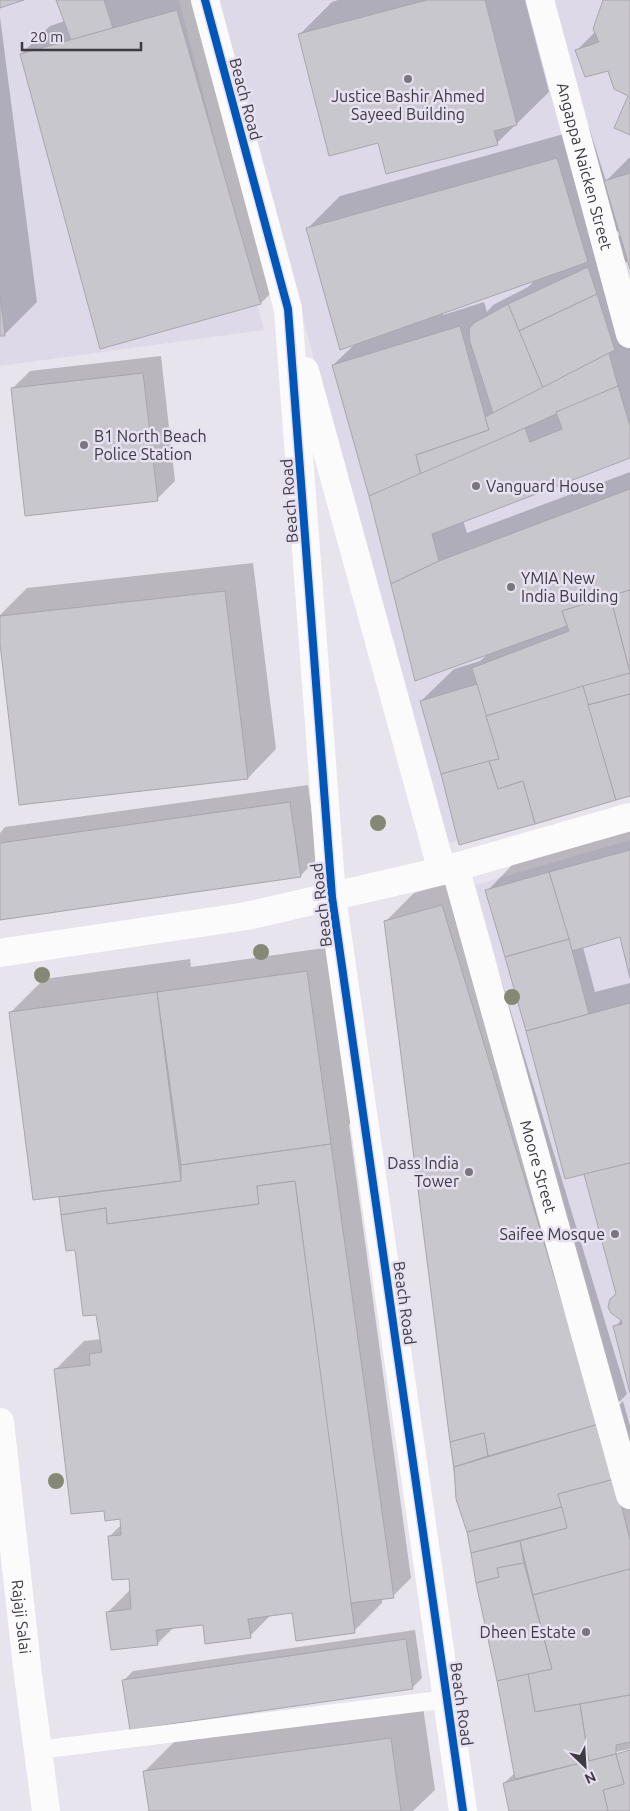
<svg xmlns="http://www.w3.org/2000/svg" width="630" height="1811" font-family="Ubuntu,sans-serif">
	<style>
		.commercial { fill: #ddd9e9 }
		.shadow { fill: #0003; fill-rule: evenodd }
		.building { fill: #c9c7ce; stroke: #a8a6ad }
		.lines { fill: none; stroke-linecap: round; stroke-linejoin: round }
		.lane { stroke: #fcfbfc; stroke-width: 18 }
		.street { stroke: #fcfbfc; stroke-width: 28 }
		.secondary { stroke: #fcfbfc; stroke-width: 28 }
		.primary { stroke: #fcfbfc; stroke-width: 28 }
		.cycleway-casing { stroke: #e7e0f1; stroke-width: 11 }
		.cycleway { stroke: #0057b8; stroke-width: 8 }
		.tree { fill: #858973 }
		.poi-dot { fill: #79767d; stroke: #e7e0f1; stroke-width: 2 }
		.labels { text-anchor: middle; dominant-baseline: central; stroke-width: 5; stroke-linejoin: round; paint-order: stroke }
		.poi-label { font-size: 16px; fill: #3d3a41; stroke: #e7e0f1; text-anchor: start }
		.street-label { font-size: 16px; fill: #3d3a41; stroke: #e7e0f1 }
	</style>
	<rect width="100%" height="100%" fill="#e8e4ed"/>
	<g class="commercial">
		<polygon points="0,0 179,0 264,330 0,366"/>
		<polygon points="216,0 630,0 630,790 446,844"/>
		<polygon points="630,840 630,1439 475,885"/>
	</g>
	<g class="shadow">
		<polygon points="57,0 210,0 289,275 261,303 21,54 50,26 65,21"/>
		<polygon points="338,0 525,0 549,92 497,143 379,142 300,34 332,2"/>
		<polygon points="604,0 630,0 630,95 609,70 577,50 596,31"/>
		<polygon points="0,17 37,302 5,334 0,335"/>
		<path d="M589 127 606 181 630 157V264L629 260 624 264 630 281V456L463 520 467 533 630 472V795L460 844 421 701 454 669 480 661 489 653 371 496 333 365 355 344 308 228 340 196ZM620 229 621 235 608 241ZM535 280 528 287 493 305 487 312 484 302 443 315V313Z"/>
		<polygon points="161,356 175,481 157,499 12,389 30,371"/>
		<polygon points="253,563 276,749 248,778 0,633 0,615 27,588"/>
		<polygon points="308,785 318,858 300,876 0,919 0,833 5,827"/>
		<polygon points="630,830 630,972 621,936 583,947 595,992 630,983 630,1387 615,1327 622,1319 617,1293 585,1175 527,1031 531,1028 487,891 515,862"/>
		<polygon points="470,877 627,1394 598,1423 598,1427 623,1401 630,1426 630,1749 616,1752 613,1756 630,1751 630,1811 510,1811 504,1783 515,1773 468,1531 457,1499 386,921 414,893"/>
		<polygon points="331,947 355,1118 349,1125 411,1578 393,1596 382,1598 382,1603 354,1631 293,1612 272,1614 250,1636 204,1624 174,1627 157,1644 108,1612 131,1589 130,1578 109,1537 121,1525 121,1518 106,1510 56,1369 84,1341 102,1339 97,1314 60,1198 63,1195 10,1013 44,979 190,959 191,967"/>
		<polygon points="415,1630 422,1678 412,1688 123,1681 133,1671"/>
		<polygon points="423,1707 435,1790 413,1811 150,1811 144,1772 177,1739"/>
	</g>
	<g class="building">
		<polygon points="0,0 24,0 0,8"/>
		<polygon points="56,0 104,0 113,28 71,40"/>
		<polygon points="427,0 485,0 517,125 494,131 498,145 386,174 378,143 329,156 298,34"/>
		<polygon points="603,0 630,0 630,135 614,128 628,96 614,89 608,71 585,77 575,50 599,42 593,29"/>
		<polygon points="177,10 261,304 100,349 20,54"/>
		<polygon points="557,158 588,262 340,350 306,228"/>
		<polygon points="630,173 630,269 604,181"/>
		<polygon points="588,267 597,294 519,331 508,304"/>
		<polygon points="0,294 5,336 0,336"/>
		<polygon points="597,294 615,350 543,388 519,331"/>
		<polygon points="508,304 543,388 493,413 470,342 469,329 474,323"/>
		<polygon points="460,326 489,430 416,455 421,475 369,496 332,365"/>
		<polygon points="609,353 618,386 421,475 416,455 489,430 485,417"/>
		<polygon points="143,373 158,501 25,516 11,388"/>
		<polygon points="618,386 630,426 630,458 432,534 439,561 391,584 369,496 525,428 530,442 562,429 556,412"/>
		<polygon points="630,489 630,590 562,611 567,626 415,681 391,584 439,561"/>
		<polygon points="630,590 630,672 610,596"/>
		<polygon points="225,591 248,779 19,805 0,644 0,616"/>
		<polygon points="610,596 630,673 486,716 472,668 569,631 562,611"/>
		<polygon points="630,673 630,694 588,705 583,686"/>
		<polygon points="477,684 499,759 441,774 420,701"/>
		<polygon points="583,686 616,800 535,824 523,781 498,789 489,761 499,759 486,716"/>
		<polygon points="630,694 630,796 616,800 588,705"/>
		<polygon points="489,761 498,789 523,781 535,824 459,845 441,774"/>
		<polygon points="290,802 301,877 0,920 0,843"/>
		<polygon points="630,850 630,978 620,937 572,951 549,872"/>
		<polygon points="549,872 569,939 505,957 485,890"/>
		<polygon points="442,905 599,1424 488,1456 484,1433 450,1442 384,921"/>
		<polygon points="569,939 589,1014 526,1031 505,957"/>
		<polygon points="307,971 331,1144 181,1165 157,992"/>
		<polygon points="157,992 181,1181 33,1200 9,1012"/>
		<polygon points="630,1003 630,1163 565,1179 526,1031"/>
		<polygon points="331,1144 394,1598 350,1603 295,1181 257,1186 259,1204 107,1224 106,1208 61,1215 59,1197 181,1181 181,1165"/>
		<polygon points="630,1163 630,1393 613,1326 622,1324 621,1320 611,1313 608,1307 610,1299 616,1294 584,1174"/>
		<polygon points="295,1181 355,1633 296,1641 292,1613 248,1619 251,1638 205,1644 203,1625 156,1630 158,1645 111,1650 106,1612 131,1609 129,1579 112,1580 108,1536 121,1535 120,1519 105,1521 104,1511 71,1514 54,1369 90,1365 89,1354 102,1352 96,1315 83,1316 75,1250 66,1251 61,1215 106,1208 107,1224 259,1204 257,1186"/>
		<polygon points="599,1424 615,1479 558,1494 562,1507 467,1532 456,1499 454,1467"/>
		<polygon points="484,1433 488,1456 454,1467 450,1442"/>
		<polygon points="615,1479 630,1540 630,1569 533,1595 520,1541 567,1528 558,1494"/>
		<polygon points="562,1507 567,1528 471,1553 467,1532"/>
		<polygon points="520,1541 524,1563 497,1568 499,1577 476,1583 471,1553"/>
		<polygon points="524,1563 552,1669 497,1681 476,1583 499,1577 497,1568"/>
		<polygon points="630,1569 630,1695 535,1712 528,1674 552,1669 533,1595"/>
		<polygon points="406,1639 413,1689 130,1730 122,1680"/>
		<polygon points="528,1674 535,1712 580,1704 589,1761 515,1779 497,1681"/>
		<polygon points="630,1695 630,1742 616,1745 616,1754 589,1761 580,1704"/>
		<polygon points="391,1738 401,1811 149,1811 143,1771"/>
		<polygon points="630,1750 630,1811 608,1811 603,1790 624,1784 616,1754"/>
		<polygon points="616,1754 624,1784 603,1790 608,1811 509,1811 503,1783"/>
	</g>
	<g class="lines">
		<polyline class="lane" points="38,1750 448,1699"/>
		<g class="street">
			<polyline points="205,0 288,309 332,897 463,1811"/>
			<path id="s1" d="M540 0 630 334"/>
			<polyline points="305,371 442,871"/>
			<path id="s2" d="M455 867 630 1495"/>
		</g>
		<polyline class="secondary" points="0,953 247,916 442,871 630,817"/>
		<path class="primary" id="s3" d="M0 1422 28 1675 46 1811"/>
		<defs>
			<polyline id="cycleway" points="205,0 288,309 332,897 463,1811"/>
		</defs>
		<use href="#cycleway" class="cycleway-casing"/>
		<use href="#cycleway" class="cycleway"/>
	</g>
	<g class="tree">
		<circle cx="378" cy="823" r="8"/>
		<circle cx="261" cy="952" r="8"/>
		<circle cx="42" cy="975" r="8"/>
		<circle cx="512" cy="997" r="8"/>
		<circle cx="56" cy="1481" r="8"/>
	</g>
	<g class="poi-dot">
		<circle cx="408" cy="79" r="5"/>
		<circle cx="84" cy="445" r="5"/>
		<circle cx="476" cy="486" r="5"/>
		<circle cx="511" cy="587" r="5"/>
		<circle cx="469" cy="1172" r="5"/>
		<circle cx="615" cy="1234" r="5"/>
		<circle cx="586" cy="1632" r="5"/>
	</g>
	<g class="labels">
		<g class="poi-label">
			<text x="408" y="96" text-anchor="middle">Justice Bashir Ahmed<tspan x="408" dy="18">Sayeed Building</tspan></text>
			<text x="94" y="436">B1 North Beach<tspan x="94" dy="18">Police Station</tspan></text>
			<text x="486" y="486">Vanguard House</text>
			<text x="521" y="578">YMIA New<tspan x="521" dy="18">India Building</tspan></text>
			<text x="459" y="1163" text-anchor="end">Dass India<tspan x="459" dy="18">Tower</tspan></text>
			<text x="605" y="1234" text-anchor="end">Saifee Mosque</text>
			<text x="576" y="1632" text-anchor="end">Dheen Estate</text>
		</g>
		<g class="street-label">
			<text transform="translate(246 99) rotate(75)">Beach Road</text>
			<text stroke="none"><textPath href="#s1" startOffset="172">Angappa Naicken Street</textPath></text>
			<text transform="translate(289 501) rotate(-94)">Beach Road</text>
			<text transform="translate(321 905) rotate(-97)">Beach Road</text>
			<text stroke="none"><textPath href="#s2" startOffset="311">Moore Street</textPath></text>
			<text transform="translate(405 1303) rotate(82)">Beach Road</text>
			<text stroke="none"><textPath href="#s3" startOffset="196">Rajaji Salai</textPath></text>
			<text transform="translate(462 1704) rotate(82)">Beach Road</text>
		</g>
	</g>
	<g transform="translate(585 1766) rotate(155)" stroke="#e7e0f1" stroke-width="4" paint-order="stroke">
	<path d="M0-4L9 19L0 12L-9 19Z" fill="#3d3a41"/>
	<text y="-8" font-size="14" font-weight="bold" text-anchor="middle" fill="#3d3a41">N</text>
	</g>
	<path d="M22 42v8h119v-8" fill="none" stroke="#3d3a41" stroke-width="2.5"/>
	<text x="30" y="42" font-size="15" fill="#3d3a41" stroke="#e7e0f1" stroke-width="4" paint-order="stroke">20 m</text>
</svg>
